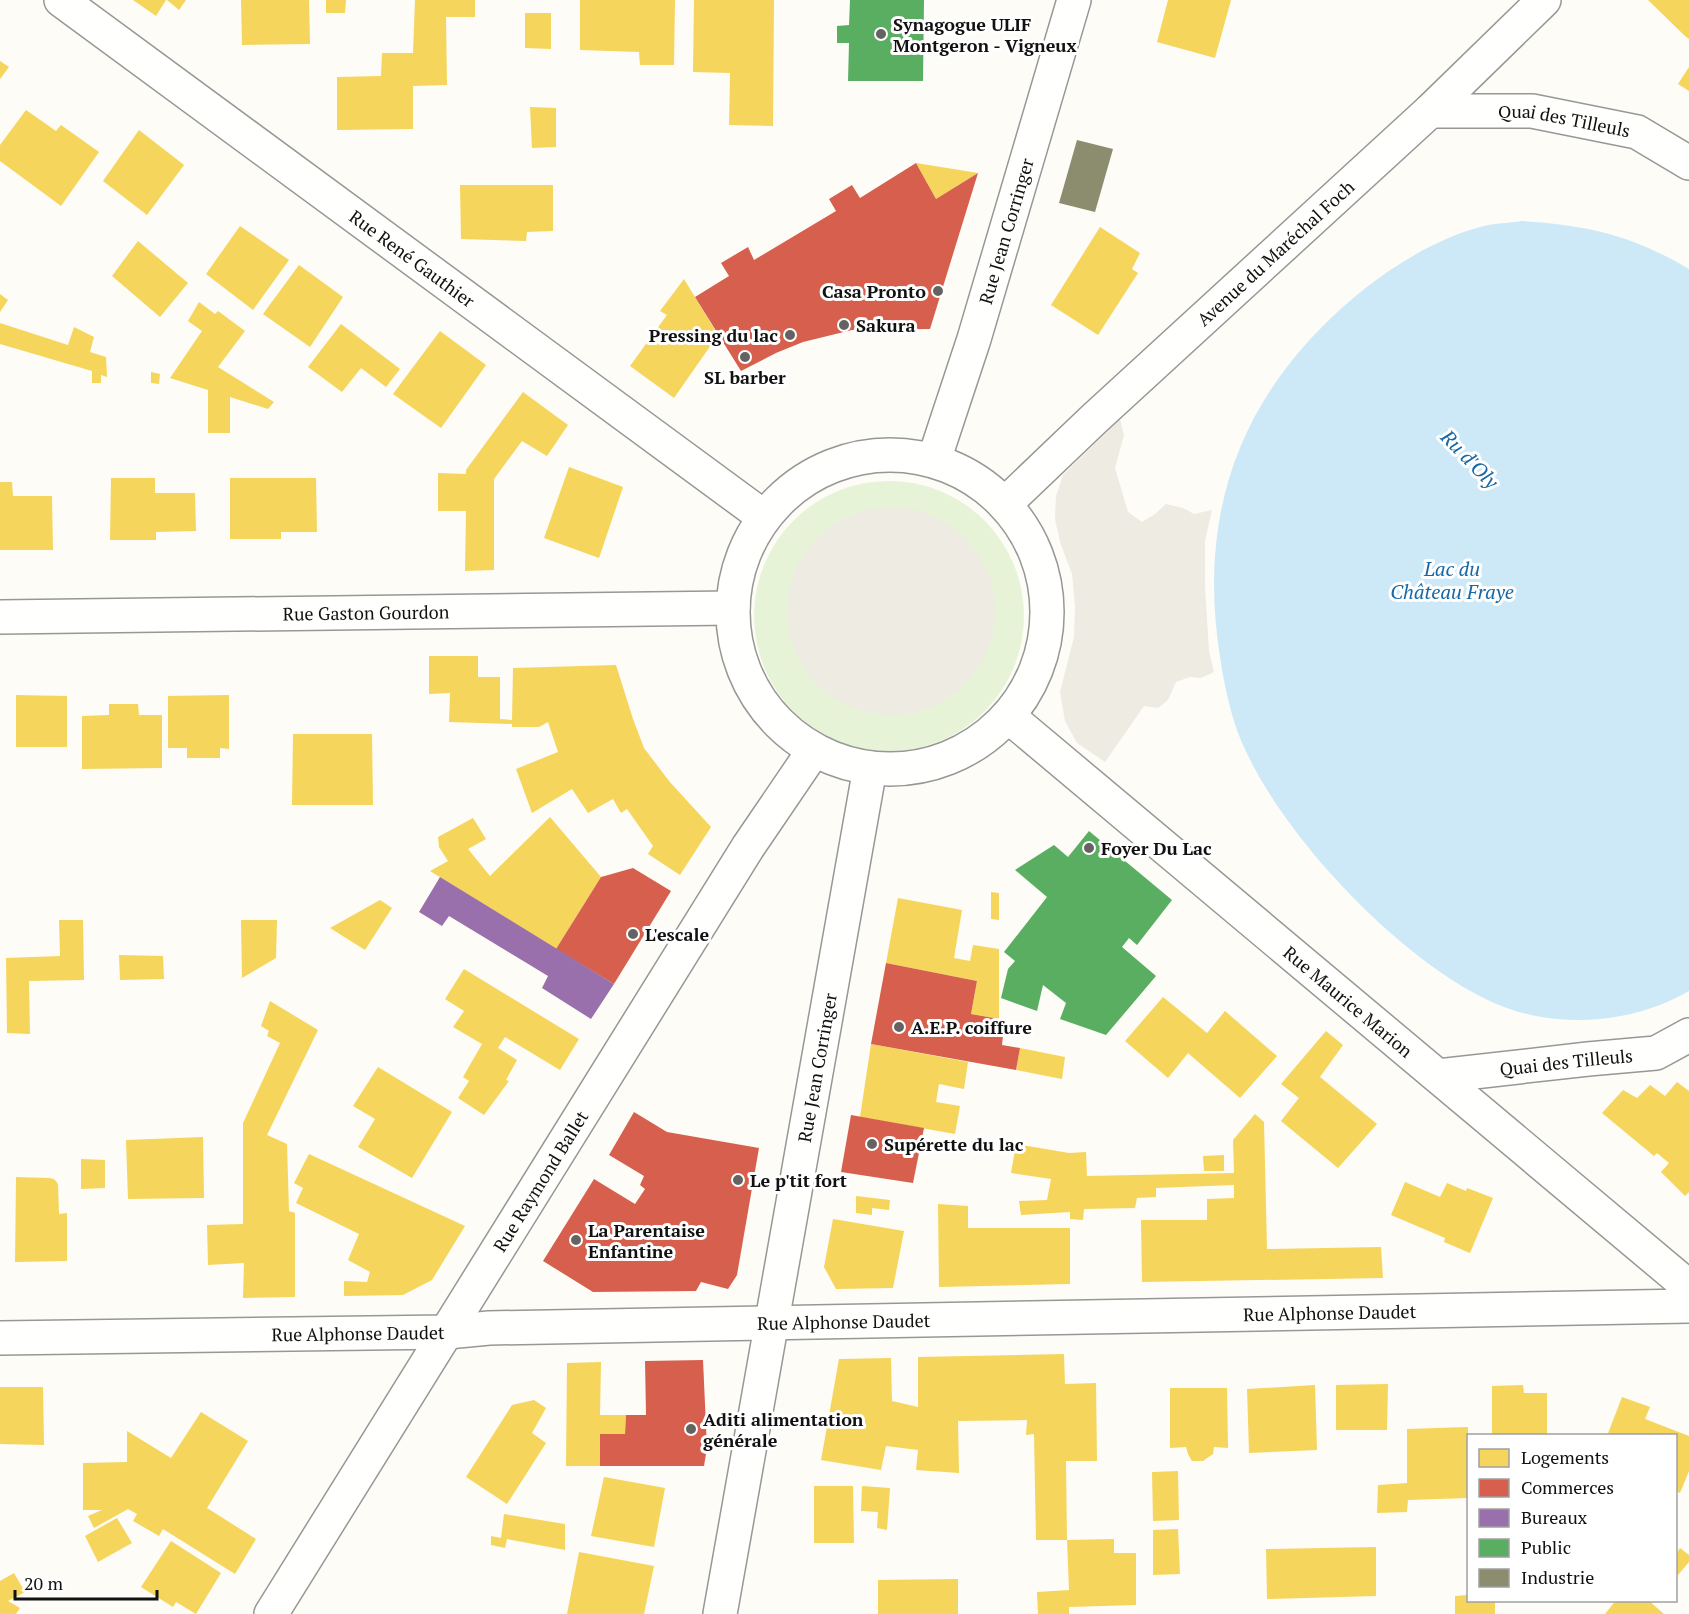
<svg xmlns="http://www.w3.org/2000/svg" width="1689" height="1614" font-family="'PT Serif',serif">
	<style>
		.green { fill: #e7f3d7 }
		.plaza { fill: #edebe2 }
		.water { fill: #cde8f7 }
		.homes { fill: #f6d55c }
		.shops { fill: #d6604d }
		.offices { fill: #9970ab }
		.public { fill: #5aae61 }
		.industry { fill: #8c8c6e }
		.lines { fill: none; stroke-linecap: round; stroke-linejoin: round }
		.minor-casing { stroke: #979795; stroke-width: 36 }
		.minor { stroke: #fffffe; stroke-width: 33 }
		.poi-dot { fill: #646362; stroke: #fff; stroke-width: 2 }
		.labels { text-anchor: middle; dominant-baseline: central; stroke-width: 6; stroke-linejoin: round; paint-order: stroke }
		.poi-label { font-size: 18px; font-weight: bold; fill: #111; stroke: #fff; text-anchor: start }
		.street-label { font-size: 18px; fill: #111; stroke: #fff }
		.water-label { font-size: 20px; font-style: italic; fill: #1768a6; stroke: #fff }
	</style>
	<rect width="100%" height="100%" fill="#fdfcf7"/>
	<circle class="green" cx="889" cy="616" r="135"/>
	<g class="plaza">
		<polygon points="1120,419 1124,435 1115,468 1128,512 1142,522 1155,514 1166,504 1183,508 1194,514 1212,510 1205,541 1205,587 1209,651 1214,672 1201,678 1190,677 1176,682 1168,700 1158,708 1144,706 1105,762 1077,743 1065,721 1060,692 1074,637 1075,607 1072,574 1060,542 1055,519 1056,496 1063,475"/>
		<circle cx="891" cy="611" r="104"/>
	</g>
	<path class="water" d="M1522 221C1587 225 1632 235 1689 269V991C1636 1022 1565 1029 1507 1008 1407 972 1263 820 1233 718 1227 698 1223 677 1220 657 1200 530 1230 420 1321 328 1363 285 1424 241 1484 226 1496 223 1509 223 1522 221Z"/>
	<g class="homes">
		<polygon points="133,0 166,0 156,16"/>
		<polygon points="167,0 186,0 179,10"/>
		<polygon points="241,0 309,0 310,44 242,45"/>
		<polygon points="326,0 346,0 345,13 326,13"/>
		<polygon points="415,0 475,0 475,17 446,17 447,85 413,86 413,129 337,130 337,77 381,76 382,53 413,53"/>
		<polygon points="580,0 675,0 674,65 640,65 639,52 580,50"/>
		<polygon points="694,0 774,0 773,126 729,125 730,73 693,72"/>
		<polygon points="1168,0 1231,0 1215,58 1157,42"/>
		<polygon points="1648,0 1689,0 1689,39 1685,36"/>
		<polygon points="525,13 551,13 551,49 525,48"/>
		<polygon points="0,61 9,67 0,79"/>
		<polygon points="1689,67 1689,91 1678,84"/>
		<polygon points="530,107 556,108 556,147 532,148"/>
		<polygon points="26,110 56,131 61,125 99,152 61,206 0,161 0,145"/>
		<polygon points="139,130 184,165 147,215 103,181"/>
		<polygon points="916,163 978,173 936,199"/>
		<polygon points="460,185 553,185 553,231 527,232 526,241 461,239"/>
		<polygon points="240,226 289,260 253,310 206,274"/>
		<polygon points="1100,227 1140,253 1132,269 1138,273 1098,335 1051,305"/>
		<polygon points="138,241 188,283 160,317 112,276"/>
		<polygon points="299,265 343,297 310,347 263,314"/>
		<polygon points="684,279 718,335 674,398 630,366 667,315 660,311"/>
		<polygon points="0,294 8,300 0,312"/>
		<polygon points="199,302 215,314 218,311 245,331 218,367 274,402 268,409 230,397 230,433 208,433 208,390 170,378 202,331 188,321"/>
		<polygon points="0,323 68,345 74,327 94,337 90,352 106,357 107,377 101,375 101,383 92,383 92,371 0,344"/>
		<polygon points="341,324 400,369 386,387 361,368 342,392 308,367"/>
		<polygon points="440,331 486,365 441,428 393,394"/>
		<polygon points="151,372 160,374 159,384 151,383"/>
		<polygon points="523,392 568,425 547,456 522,441 494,479 494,570 465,571 466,511 438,511 438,473 466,474 466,470"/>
		<polygon points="569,467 623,487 599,558 544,538"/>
		<polygon points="111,478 155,478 155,493 195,493 196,531 156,532 156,540 110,540"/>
		<polygon points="230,478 316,478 317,532 281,532 281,539 230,539"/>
		<polygon points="0,482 12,482 13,496 52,496 53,550 0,550"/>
		<polygon points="429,656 478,656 478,677 500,677 500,719 512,720 513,668 616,665 633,719 644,748 669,781 711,827 680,875 648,854 653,846 627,809 621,813 613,799 588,813 572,789 532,813 516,769 558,752 548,722 539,727 512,727 512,724 449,722 450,693 429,694"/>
		<polygon points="16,695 67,696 67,747 16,747"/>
		<polygon points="229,695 229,749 220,748 220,758 187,758 187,748 168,748 168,696"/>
		<polygon points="109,704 138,704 139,715 162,715 162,768 82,769 82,716 109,715"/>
		<polygon points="293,734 372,734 373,805 292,805"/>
		<polygon points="550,817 601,877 556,949 430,871 448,861 439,847 438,837 473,818 486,839 468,849 490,876"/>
		<polygon points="991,892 999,893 999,920 991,919"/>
		<polygon points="898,898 962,910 954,958 970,961 973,945 999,949 999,1019 971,1014 977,981 886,963"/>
		<polygon points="380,900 392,908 365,950 330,928"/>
		<polygon points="59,920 83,920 84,980 29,981 30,1034 7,1033 6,958 60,956"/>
		<polygon points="241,920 277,920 276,958 242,978"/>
		<polygon points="119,955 163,956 164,979 120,980"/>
		<polygon points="464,969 579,1039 560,1070 505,1037 498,1048 517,1060 506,1080 509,1081 484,1115 458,1098 469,1081 463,1077 482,1044 453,1027 464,1011 445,999"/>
		<polygon points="1163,997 1207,1033 1225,1011 1277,1056 1240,1098 1188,1053 1168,1078 1125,1041"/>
		<polygon points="270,1001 318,1030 267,1135 287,1144 289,1211 295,1213 295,1297 243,1298 244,1263 208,1265 207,1225 243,1224 243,1123 280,1043 267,1036 269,1031 261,1026"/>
		<polygon points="1326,1031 1343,1045 1320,1077 1377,1124 1338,1168 1281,1121 1299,1098 1281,1084"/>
		<polygon points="871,1044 968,1062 964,1089 939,1084 936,1102 960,1106 955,1134 860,1117"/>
		<polygon points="1020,1048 1065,1057 1062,1079 1016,1070"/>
		<polygon points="378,1067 452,1112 412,1178 358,1147 375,1119 353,1106"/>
		<polygon points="1677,1082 1689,1091 1689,1192 1685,1196 1661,1172 1669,1163 1657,1153 1654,1156 1602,1113 1623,1090 1637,1098 1650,1085 1665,1096"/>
		<polygon points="1255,1114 1264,1122 1267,1249 1381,1247 1383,1278 1142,1282 1141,1220 1207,1220 1207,1199 1234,1198 1234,1185 1156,1188 1156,1197 1137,1198 1135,1208 1084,1209 1083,1220 1070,1219 1070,1212 1021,1215 1019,1201 1047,1200 1051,1179 1011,1173 1016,1144 1069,1153 1086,1152 1087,1176 1234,1173 1233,1140"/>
		<polygon points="203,1137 204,1198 128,1199 126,1140"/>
		<polygon points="309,1154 465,1226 432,1280 403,1295 344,1296 344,1281 367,1282 370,1272 348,1260 359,1234 296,1203 303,1188 294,1183"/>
		<polygon points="1224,1155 1224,1171 1204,1171 1203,1156"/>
		<polygon points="81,1159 105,1160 105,1188 81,1189"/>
		<polygon points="16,1177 49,1178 54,1179 58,1184 59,1214 67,1213 67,1261 15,1262"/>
		<polygon points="1405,1182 1440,1197 1447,1183 1466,1191 1467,1188 1493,1198 1470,1253 1444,1242 1445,1238 1391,1215"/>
		<polygon points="856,1196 890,1200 889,1210 872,1208 872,1215 856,1213"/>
		<polygon points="938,1204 968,1206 968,1228 1070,1228 1070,1284 939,1287"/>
		<polygon points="833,1219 904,1231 893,1288 836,1289 824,1267"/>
		<polygon points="1064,1354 1065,1384 1096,1383 1097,1461 1066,1461 1067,1540 1036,1540 1034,1434 1026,1435 1027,1420 958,1421 959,1473 916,1470 918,1450 886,1446 881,1470 821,1460 839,1359 891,1358 892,1401 918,1407 918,1357"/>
		<polygon points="601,1362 600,1415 626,1415 625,1434 600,1434 600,1466 566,1466 567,1363"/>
		<polygon points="1388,1384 1387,1430 1336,1430 1336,1385"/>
		<polygon points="1315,1385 1317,1450 1249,1453 1247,1389"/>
		<polygon points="1523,1385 1524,1393 1547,1393 1547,1436 1492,1436 1492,1386"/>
		<polygon points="0,1387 43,1387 44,1445 0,1444"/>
		<polygon points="1170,1388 1227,1388 1228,1448 1214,1447 1213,1454 1203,1461 1192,1461 1188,1454 1186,1447 1170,1448"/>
		<polygon points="1622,1397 1650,1407 1645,1419 1689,1436 1689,1471 1680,1493 1676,1491 1676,1436 1607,1436"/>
		<polygon points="534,1400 546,1408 532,1433 546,1443 507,1504 466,1477 512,1405"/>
		<polygon points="201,1412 248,1441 207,1508 256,1539 235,1574 163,1529 159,1536 133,1521 137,1514 128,1509 94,1528 88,1516 102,1510 83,1510 83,1463 127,1462 127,1431 171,1458"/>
		<polygon points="1468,1427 1468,1498 1408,1500 1407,1512 1377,1513 1378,1485 1407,1483 1407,1429"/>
		<polygon points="1178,1471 1179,1520 1153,1521 1152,1472"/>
		<polygon points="604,1477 665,1488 654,1547 591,1536"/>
		<polygon points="814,1486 853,1486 854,1543 814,1543"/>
		<polygon points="862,1486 890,1488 887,1530 877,1528 878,1512 861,1511"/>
		<polygon points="504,1514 565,1524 565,1550 507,1539 505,1548 491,1545 491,1536 501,1538"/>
		<polygon points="117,1518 132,1543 98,1562 85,1536"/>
		<polygon points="1178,1529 1180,1574 1153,1575 1153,1530"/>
		<polygon points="1114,1539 1114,1553 1136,1553 1136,1605 1069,1607 1069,1614 1038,1614 1037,1592 1069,1590 1067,1540"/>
		<polygon points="171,1541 221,1573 196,1614 176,1602 173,1607 141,1587"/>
		<polygon points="1376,1547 1376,1596 1267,1599 1266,1549"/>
		<polygon points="1680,1548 1689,1555 1689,1562 1678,1575 1676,1573 1676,1554"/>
		<polygon points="579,1552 654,1566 644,1614 567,1614"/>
		<polygon points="14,1573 25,1592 8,1601 20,1608 16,1614 0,1614 0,1581"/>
		<polygon points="958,1579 958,1614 878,1614 878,1580"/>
		<polygon points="1468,1595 1468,1600 1495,1600 1495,1614 1455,1614 1455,1596"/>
		<polygon points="1616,1600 1631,1600 1634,1603 1636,1600 1648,1600 1664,1614 1605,1614"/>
	</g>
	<g class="shops">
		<polygon points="916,163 936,199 978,173 930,329 852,330 803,342 776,353 741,371 695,297 729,276 721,263 748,247 754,260 836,211 829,199 852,185 860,198"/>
		<polygon points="633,868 671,891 614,984 556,949 601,877"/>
		<polygon points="886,963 977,981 971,1014 999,1019 999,1036 1003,1036 1002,1045 1020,1048 1016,1070 871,1044"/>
		<polygon points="634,1112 667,1132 759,1148 737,1275 728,1289 701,1282 696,1291 593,1292 543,1261 594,1179 635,1204 645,1189 640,1185 644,1176 609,1155"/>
		<polygon points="851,1115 924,1128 913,1183 841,1172"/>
		<polygon points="703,1360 707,1448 704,1466 600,1466 600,1434 625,1434 626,1415 646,1415 645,1361"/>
	</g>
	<polygon class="offices" points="440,877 614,984 591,1019 542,988 548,976 449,916 442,926 419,912"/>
	<g class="public">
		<polygon points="850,0 924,0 923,81 848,81 849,43 837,43 837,26 849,25"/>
		<polygon points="1089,831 1172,900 1137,945 1129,938 1122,947 1156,976 1106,1035 1060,1019 1066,1003 1043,985 1037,1011 1001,998 1008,969 1015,961 1004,952 1047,897 1015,870 1054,845 1068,857"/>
	</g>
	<polygon class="industry" points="1077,140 1113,149 1095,212 1059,203"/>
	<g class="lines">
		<defs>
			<g id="minor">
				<path id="s1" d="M61 0 764 517"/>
				<path id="s2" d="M1430 111H1532L1637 132 1689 163"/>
				<circle cx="890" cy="612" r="157"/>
				<path id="s3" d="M934 460 974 339 1074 0"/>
				<path id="s4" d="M1005 504 1094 419 1430 111 1544 0"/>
				<path id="s5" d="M0 617 733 608"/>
				<path id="s6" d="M1008 716 1689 1287"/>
				<path id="s7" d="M1438 1076 1588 1059 1656 1053 1689 1035"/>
				<path id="s8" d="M0 1338 447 1332 489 1328 1689 1306"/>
				<path id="s9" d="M271 1614 748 847 814 750"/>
				<path id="s10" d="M720 1614 870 768"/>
			</g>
		</defs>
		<use href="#minor" class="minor-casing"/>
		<use href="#minor" class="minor"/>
	</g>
	<g class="poi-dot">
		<circle cx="881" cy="34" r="6"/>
		<circle cx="938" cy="291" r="6"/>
		<circle cx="844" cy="325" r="6"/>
		<circle cx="790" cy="335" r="6"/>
		<circle cx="745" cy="357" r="6"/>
		<circle cx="1089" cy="848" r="6"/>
		<circle cx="633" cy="934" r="6"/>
		<circle cx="899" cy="1027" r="6"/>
		<circle cx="872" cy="1144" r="6"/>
		<circle cx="738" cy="1180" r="6"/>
		<circle cx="576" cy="1240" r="6"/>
		<circle cx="691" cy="1429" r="6"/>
	</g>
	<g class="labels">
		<g class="poi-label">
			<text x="893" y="24">Synagogue ULIF<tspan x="893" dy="21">Montgeron - Vigneux</tspan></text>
			<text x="926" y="291" text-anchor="end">Casa Pronto</text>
			<text x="856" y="325">Sakura</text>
			<text x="778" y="335" text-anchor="end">Pressing du lac</text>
			<text x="745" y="377" text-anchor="middle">SL barber</text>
			<text x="1101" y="848">Foyer Du Lac</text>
			<text x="645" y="934">L'escale</text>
			<text x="911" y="1027">A.E.P. coiffure</text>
			<text x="884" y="1144">Supérette du lac</text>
			<text x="750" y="1180">Le p'tit fort</text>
			<text x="588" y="1230">La Parentaise<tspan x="588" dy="21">Enfantine</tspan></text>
			<text x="703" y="1419">Aditi alimentation<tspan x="703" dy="21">générale</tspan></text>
		</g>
		<g class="street-label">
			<text stroke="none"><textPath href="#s2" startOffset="135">Quai des Tilleuls</textPath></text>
			<text stroke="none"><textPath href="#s3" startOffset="240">Rue Jean Corringer</textPath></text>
			<text stroke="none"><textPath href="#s4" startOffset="369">Avenue du Maréchal Foch</textPath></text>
			<text stroke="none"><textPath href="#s1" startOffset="436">Rue René Gauthier</textPath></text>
			<text stroke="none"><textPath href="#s5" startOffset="366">Rue Gaston Gourdon</textPath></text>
			<text stroke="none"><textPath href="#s6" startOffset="444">Rue Maurice Marion</textPath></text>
			<text stroke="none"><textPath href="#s7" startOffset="129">Quai des Tilleuls</textPath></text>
			<text stroke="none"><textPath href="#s10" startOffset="555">Rue Jean Corringer</textPath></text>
			<text stroke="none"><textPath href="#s9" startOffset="510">Rue Raymond Ballet</textPath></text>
			<text stroke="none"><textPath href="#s8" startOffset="1330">Rue Alphonse Daudet</textPath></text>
			<text stroke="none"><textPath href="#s8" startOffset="844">Rue Alphonse Daudet</textPath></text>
			<text stroke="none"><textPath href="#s8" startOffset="358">Rue Alphonse Daudet</textPath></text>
		</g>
		<g class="water-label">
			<text transform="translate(1470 459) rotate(46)">Ru d'Oly</text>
			<text x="1452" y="568">Lac du<tspan x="1452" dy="23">Château Fraye</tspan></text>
		</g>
	</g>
	<rect x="1467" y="1434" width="210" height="168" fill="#ffffff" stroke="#a0a0a0" stroke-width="1.5"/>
	<rect x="1479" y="1449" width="30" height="18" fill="#f6d55c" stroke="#a0a0a0" stroke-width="1.5"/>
	<text x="1521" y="1464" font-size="18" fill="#111111">Logements</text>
	<rect x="1479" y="1479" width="30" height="18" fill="#d6604d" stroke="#a0a0a0" stroke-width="1.5"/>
	<text x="1521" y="1494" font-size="18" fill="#111111">Commerces</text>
	<rect x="1479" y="1509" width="30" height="18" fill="#9970ab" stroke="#a0a0a0" stroke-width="1.5"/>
	<text x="1521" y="1524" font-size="18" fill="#111111">Bureaux</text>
	<rect x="1479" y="1539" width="30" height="18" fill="#5aae61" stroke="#a0a0a0" stroke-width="1.5"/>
	<text x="1521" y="1554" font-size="18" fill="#111111">Public</text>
	<rect x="1479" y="1569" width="30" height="18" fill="#8c8c6e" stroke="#a0a0a0" stroke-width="1.5"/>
	<text x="1521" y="1584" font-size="18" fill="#111111">Industrie</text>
	<path d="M15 1590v9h142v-9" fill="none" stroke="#111111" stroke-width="3"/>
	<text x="24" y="1590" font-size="18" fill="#111111" stroke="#ffffff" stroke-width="4.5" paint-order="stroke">20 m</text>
</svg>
